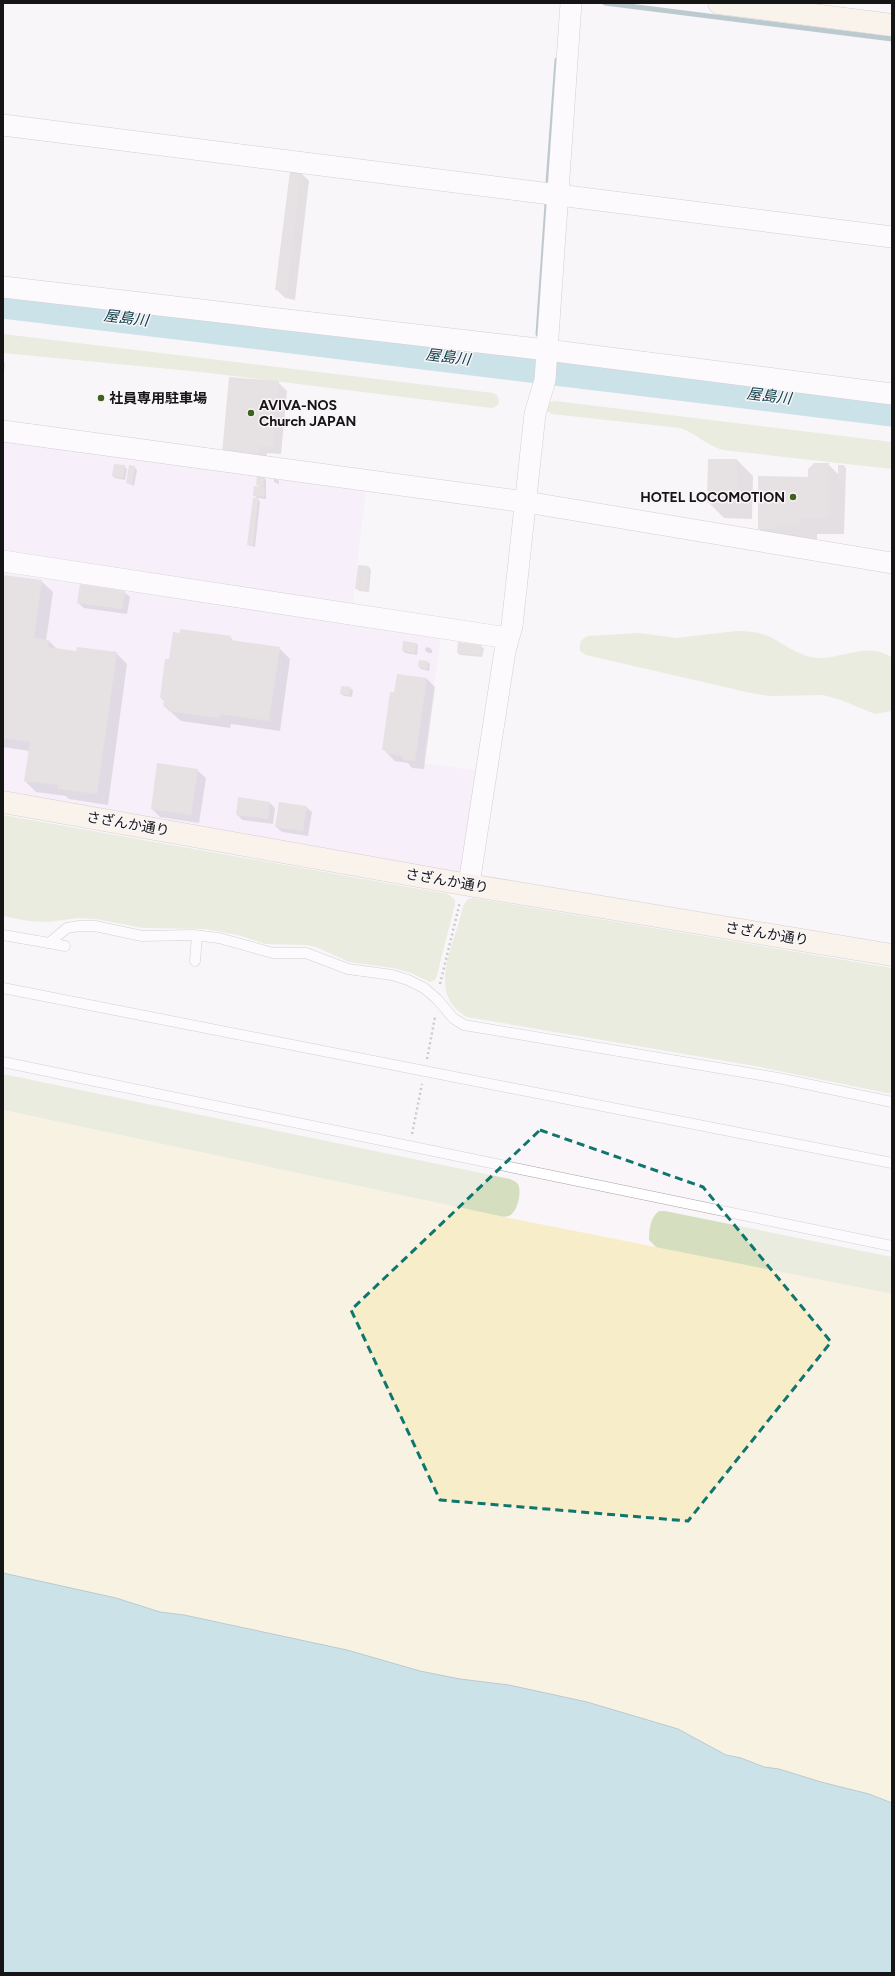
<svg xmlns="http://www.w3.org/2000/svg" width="895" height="1976" font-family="Figtree,'Noto Sans JP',sans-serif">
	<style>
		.industrial { fill: #f3e8fc }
		.green { fill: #d5dfbf }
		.sand { fill: #f7edc8 }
		.water { fill: #95cad6; stroke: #6f949c }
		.shadow { fill: #0003 }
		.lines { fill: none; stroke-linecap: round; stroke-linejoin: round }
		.stream { stroke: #6f949c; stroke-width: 5 }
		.river { stroke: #95cad6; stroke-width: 31 }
		.building { fill: #cfc9c8 }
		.lane-casing { stroke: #a5a1a5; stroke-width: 11 }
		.street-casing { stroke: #a5a1a5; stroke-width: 22 }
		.secondary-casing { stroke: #a5a1a5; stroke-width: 23 }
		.path { stroke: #959295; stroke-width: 2.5; stroke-dasharray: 2 3; stroke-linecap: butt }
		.lane { stroke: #fff; stroke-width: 10 }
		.street { stroke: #fff; stroke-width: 21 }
		.secondary { stroke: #fbf0dc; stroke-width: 22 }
		.marked { fill: none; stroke: #0f766e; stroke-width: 3; stroke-dasharray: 8 5; stroke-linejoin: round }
		.poi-dot { fill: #3d631d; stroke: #f9f5f9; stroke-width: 1.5 }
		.labels { text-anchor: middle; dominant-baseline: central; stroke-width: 3; stroke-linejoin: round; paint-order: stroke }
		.poi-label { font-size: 14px; font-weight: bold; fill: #161516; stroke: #f9f5f9; text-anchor: start }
		.street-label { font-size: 14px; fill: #161516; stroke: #f9f5f9 }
		.water-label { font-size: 15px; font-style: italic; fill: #10414a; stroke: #f9f5f9 }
	</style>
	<rect width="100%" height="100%" fill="#f9f5f9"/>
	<g class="industrial">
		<polygon points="3,437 366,487 353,604 3,551"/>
		<polygon points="3,572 441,638 423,763 480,771 465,868 459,872 3,792"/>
	</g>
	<g class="green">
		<polygon points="3,334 493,393 498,396 499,402 497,406 492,408 201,372 3,353"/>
		<path d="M555 401 892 442V469L723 450C707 446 696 433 680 428L552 414 547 411V406L550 402Z"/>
		<path d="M737 631C748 631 760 632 770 637 783 643 796 654 811 657 837 663 868 639 892 658V711L875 714 841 700 823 695 769 696 751 693 586 655 580 651C579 643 581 639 588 636L639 633 676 638Z"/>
		<polygon points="3,815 448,894 455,900 455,904 437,975 435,980 430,982 411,973 393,968 349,962 316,947 307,945 265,944 238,935 206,929 143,928 96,919 78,918 48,922 29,921 3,916"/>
		<path d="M473 898 892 968V1094L755 1066 467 1017C424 993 456 943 463 906L468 899Z"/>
		<path d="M3 1074 510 1179C514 1181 518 1182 519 1187 521 1195 517 1213 509 1216 506 1217 502 1217 499 1216L3 1110Z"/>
		<path d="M659 1211H665L892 1257V1294L657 1248 649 1240C649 1230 650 1218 659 1211Z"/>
	</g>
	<polygon class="sand" points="3,1110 499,1216 892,1294 892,1803 869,1794 821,1782 779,1769 764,1767 741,1758 726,1755 678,1729 587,1702 509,1685 460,1679 420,1671 347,1650 184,1615 160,1612 116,1598 3,1573"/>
	<polygon class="water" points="3,1573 116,1598 160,1612 184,1615 347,1650 420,1671 460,1679 509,1685 587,1702 678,1729 726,1755 741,1758 764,1767 779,1769 821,1782 869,1794 892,1803 892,1973 3,1973"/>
	<g class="shadow">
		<polygon points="291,172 301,173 309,181 295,300 285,298 277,290"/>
		<polygon points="3,362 5,364 3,380"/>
		<polygon points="278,382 287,391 281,454 267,453 266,464 231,461"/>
		<polygon points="737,460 753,476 752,519 724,518 708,502"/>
		<polygon points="828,464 839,475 844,466 846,468 844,534 817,534 817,539 796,539 775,545 759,529 809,478"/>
		<polygon points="124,466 127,469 125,480 115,478 113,476"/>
		<polygon points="134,467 137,470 134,486 127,483"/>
		<polygon points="258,477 264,478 266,480 266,499 257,498 254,495 260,487 257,484"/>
		<polygon points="274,478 279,481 279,484 274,482"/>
		<polygon points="258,499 260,502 255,547 248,545"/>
		<polygon points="369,567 371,570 369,592 359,591 356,588"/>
		<polygon points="3,576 41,581 53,592 46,641 49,641 57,649 77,652 116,653 127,664 108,805 69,799 66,796 36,792 25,781 29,751 3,747"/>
		<polygon points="124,592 130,597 127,614 84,608 78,603"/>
		<polygon points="230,637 235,642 279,648 290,659 280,731 231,724 230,728 181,721 164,706 164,701 161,698 170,660"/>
		<polygon points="416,643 418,646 417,655 405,653 403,650"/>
		<polygon points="481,646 484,649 482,657 460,655 458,653"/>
		<polygon points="426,647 430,648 432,650 432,653 428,653 425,650"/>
		<polygon points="428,662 430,664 429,671 421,669 419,667"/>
		<polygon points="427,679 435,687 424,769 412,768 408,763 395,761 383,749 395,693"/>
		<polygon points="350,688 353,690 352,697 344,696 341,694"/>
		<polygon points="197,770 206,778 199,823 160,817 152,809"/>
		<polygon points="270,803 275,808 273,824 242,820 237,814"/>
		<polygon points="306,807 312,812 308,836 282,832 276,827"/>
	</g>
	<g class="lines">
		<g class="stream">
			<polyline points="605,3 892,39"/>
			<polyline points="548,183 557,60"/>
			<polyline points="538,334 547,204"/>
		</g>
		<polyline class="river" points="3,303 892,411"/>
	</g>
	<g class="building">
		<polygon points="290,171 301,172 287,292 275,290"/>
		<polygon points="229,377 279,381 273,447 259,445 258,456 222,453"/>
		<polygon points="708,459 737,459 737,503 707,503"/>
		<polygon points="814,463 829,463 828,518 801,518 801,523 780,523 773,529 758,529 758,476 808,477 808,469"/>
		<polygon points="114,464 125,465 123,478 112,476"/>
		<polygon points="129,465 135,466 132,484 126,483"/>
		<rect x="838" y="465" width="6" height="14"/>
		<polygon points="257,476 264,477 263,486 256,485"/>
		<polygon points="254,486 265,487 264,497 253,496"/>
		<polygon points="253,498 258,498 253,546 247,545"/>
		<polygon points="358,565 369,566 366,590 355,589"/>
		<polygon points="3,575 42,580 34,638 49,640 48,647 76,651 77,647 117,652 97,794 57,789 58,785 24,781 30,742 3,738"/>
		<polygon points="80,584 125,591 122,609 77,603"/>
		<polygon points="180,629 231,636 230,640 280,647 269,721 220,714 219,718 168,711 169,707 163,706 164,699 160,698 165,659 169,659 173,632 180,633"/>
		<polygon points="403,641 416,643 415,653 402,651"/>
		<polygon points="458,642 482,645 480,655 457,653"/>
		<polygon points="419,660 428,661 427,669 418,667"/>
		<polygon points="397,674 427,678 415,761 403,760 403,756 386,753 386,750 382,750 390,692 394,692"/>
		<polygon points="341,686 351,687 349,695 340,694"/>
		<polygon points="157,763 198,769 191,815 151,809"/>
		<polygon points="238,797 270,802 268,819 236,815"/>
		<polygon points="279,802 307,806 303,831 275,827"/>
	</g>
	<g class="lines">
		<defs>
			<g id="lane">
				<polyline points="3,935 49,943 67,928 79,926 95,926 142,936 193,935 219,938 273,953 306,953 348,969 392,975 408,980 424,988 437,999 453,1018 464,1025 778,1078 892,1102"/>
				<polyline points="49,943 65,946"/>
				<polyline points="195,961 197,936"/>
				<polyline points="3,988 892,1163"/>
				<polyline points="3,1062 892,1246"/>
			</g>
			<g id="street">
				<polyline points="3,125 892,237"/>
				<polyline points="3,287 547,350 892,394"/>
				<polyline points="3,431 526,502 892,563"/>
				<polyline points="3,561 508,638"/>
				<polyline points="469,884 505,651 512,626 535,414 545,380 571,3"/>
			</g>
			<g id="secondary">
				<polyline points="719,3 892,25"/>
				<polyline points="3,802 463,884 892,955"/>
			</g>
		</defs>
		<use href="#lane" class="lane-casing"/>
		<use href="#street" class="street-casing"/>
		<use href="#secondary" class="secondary-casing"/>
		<g class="path">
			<polyline points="440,984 460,902"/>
			<polyline points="427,1059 435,1017"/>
			<polyline points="412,1134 422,1084"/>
		</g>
		<use href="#lane" class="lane"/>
		<use href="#street" class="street"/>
		<use href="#secondary" class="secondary"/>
	</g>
	<path d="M0 0H895V1976H0ZM540 1130 703 1187 831 1342 688 1521 440 1500 351 1310Z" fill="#f9f5f9" fill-opacity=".55" fill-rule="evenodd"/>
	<path class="marked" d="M540 1130 703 1187 831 1342 688 1521 440 1500 351 1310Z"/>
	<g class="poi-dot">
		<circle cx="101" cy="398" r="4"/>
		<circle cx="251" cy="413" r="4"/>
		<circle cx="793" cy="497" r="4"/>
	</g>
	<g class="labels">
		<g class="poi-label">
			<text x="109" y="398">社員専用駐車場</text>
			<text x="259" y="405">AVIVA-NOS<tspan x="259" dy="16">Church JAPAN</tspan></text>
			<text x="785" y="497" text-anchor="end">HOTEL LOCOMOTION</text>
		</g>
		<g class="street-label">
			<text transform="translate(128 824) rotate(10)">さざんか通り</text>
			<text transform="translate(447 881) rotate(10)">さざんか通り</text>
			<text transform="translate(767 934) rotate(9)">さざんか通り</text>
		</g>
		<g class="water-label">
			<text transform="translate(126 318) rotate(7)">屋島川</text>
			<text transform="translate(448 357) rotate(7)">屋島川</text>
			<text transform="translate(769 396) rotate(7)">屋島川</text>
		</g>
	</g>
	<rect width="895" height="1976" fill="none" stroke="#161516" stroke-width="8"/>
</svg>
